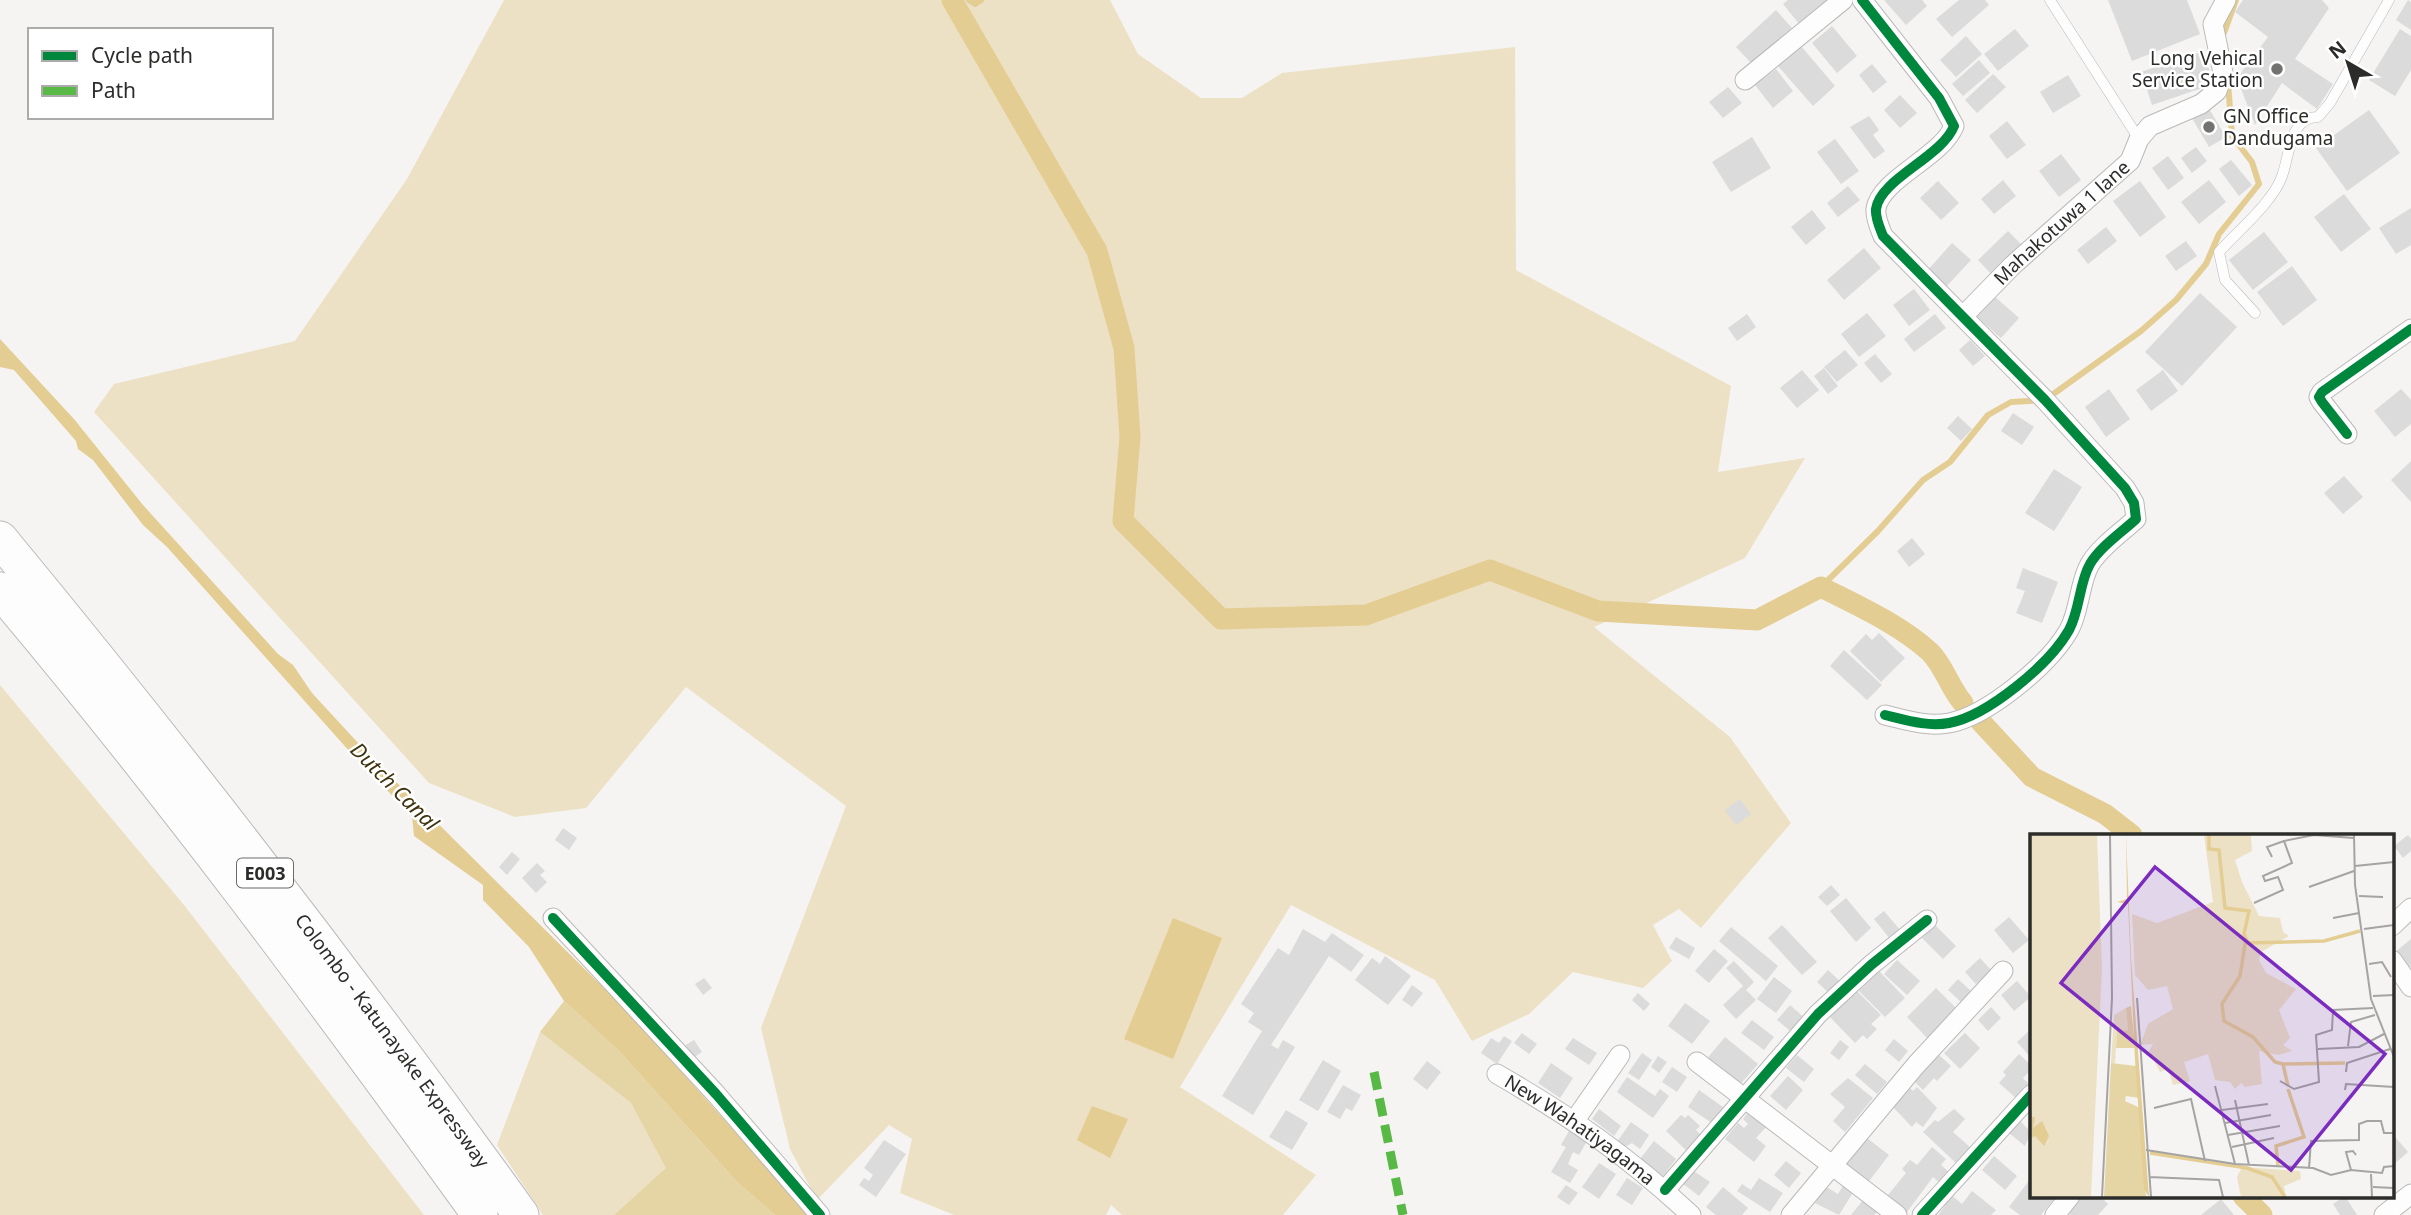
<svg xmlns="http://www.w3.org/2000/svg" width="2411" height="1215" font-family="'Noto Sans',sans-serif">
	<style>
		.green { fill: #ece1c4 }
		.forest { fill: #e5d4a4 }
		.water { fill: #e4cd92 }
		.lines { fill: none; stroke-linecap: round; stroke-linejoin: round }
		.stream { stroke: #e4cd92; stroke-width: 6 }
		.canal { stroke: #e4cd92; stroke-width: 21 }
		.building { fill: #dadbda }
		.lane-casing { stroke: #bab9b8; stroke-width: 11 }
		.street-casing { stroke: #bab9b8; stroke-width: 21 }
		.highway-casing { stroke: #bab9b8; stroke-width: 37 }
		.lane { stroke: #fefdfd; stroke-width: 10 }
		.street { stroke: #fefdfd; stroke-width: 19 }
		.highway { stroke: #fefdfd; stroke-width: 35 }
		.quiet { stroke: #58b947; stroke-width: 9; stroke-dasharray: 18 9; stroke-linecap: butt }
		.cycleway-casing { stroke: #fff; stroke-width: 15 }
		.cycleway { stroke: #00873e; stroke-width: 10 }
		.poi-dot { fill: #727270; stroke: #fff; stroke-width: 2.5 }
		.labels { text-anchor: middle; dominant-baseline: central; stroke-width: 5; stroke-linejoin: round; paint-order: stroke }
		.shield { fill: #fff; stroke: #6b6b6a; stroke-width: 2 }
		.shield-label { font-size: 18px; font-weight: bold; fill: #2c2c2a }
		.poi-label { font-size: 19px; fill: #2c2c2a; stroke: #fff; text-anchor: end }
		.street-label { font-size: 19px; fill: #2c2c2a; stroke: #fff }
		.water-label { font-size: 21px; font-style: italic; fill: #3e310c; stroke: #fff }
		.inset-river { fill: none; stroke: #e4cd92; stroke-width: 3.5 }
		.inset-road { fill: none; stroke: #a5a4a2; stroke-width: 2 }
		.view { fill: #7b2cbf; fill-opacity: 0.15; stroke: #7b2cbf; stroke-width: 3.5 }
		.inset-edge { fill: none; stroke: #2c2c2a; stroke-width: 3.5 }
	</style>
	<rect width="100%" height="100%" fill="#f5f4f2"/>
	<g class="green">
		<polygon points="504,0 1110,0 1138,54 1201,98 1242,98 1282,73 1515,47 1516,270 1731,386 1718,472 1805,458 1745,558 1594,627 1730,737 1791,823 1701,928 1679,909 1653,925 1672,961 1643,988 1573,972 1529,1014 1472,1041 1435,980 1291,905 1180,1087 1316,1175 1283,1215 1122,1215 1111,1205 1106,1215 954,1215 900,1193 912,1139 889,1125 817,1200 790,1149 761,1028 846,806 686,687 586,808 515,817 429,783 94,412 114,384 295,341 407,179"/>
		<polygon points="0,685 184,905 424,1215 0,1215"/>
		<polygon points="540,1032 631,1103 667,1168 614,1215 543,1215 497,1145"/>
	</g>
	<polygon class="forest" points="564,1001 618,1050 738,1183 775,1215 614,1215 666,1168 631,1103 540,1032"/>
	<g class="water">
		<polygon points="0,339 74,419 143,505 278,654 293,665 312,693 371,757 625,1009 810,1215 775,1215 738,1183 618,1050 564,1001 529,947 483,900 483,885 414,836 412,816 351,753 167,547 143,525 93,460 78,449 76,441 14,370 0,367"/>
		<polygon points="1173,918 1222,938 1173,1059 1124,1039"/>
		<polygon points="1092,1106 1128,1119 1110,1158 1077,1140"/>
	</g>
	<g class="lines">
		<g class="stream">
			<polyline points="969,0 975,4 981,0"/>
			<polyline points="2224,33 2236,0"/>
			<polyline points="1821,587 1878,531 1923,480 1950,462 1988,415 2011,402 2045,400 2141,331 2176,300 2206,264 2219,234 2259,184 2252,162 2232,136 2228,82"/>
		</g>
		<g class="canal">
			<path d="M952 0 1097 251 1124 348 1130 437 1123 521 1221 619 1366 615 1490 570 1598 611 1757 620 1821 587C1858 606 1899 624 1930 652 1944 666 1950 688 1963 703"/>
			<polyline points="1981,722 2032,777 2105,814 2132,835"/>
			<polyline points="2243,1196 2262,1215"/>
		</g>
	</g>
	<g class="building">
		<polygon points="1788,0 1830,0 1800,25 1783,4"/>
		<polygon points="1884,0 1922,0 1927,6 1906,25"/>
		<polygon points="1959,0 1985,0 1989,5 1952,37 1936,19"/>
		<polygon points="2108,0 2187,0 2200,34 2132,61"/>
		<polygon points="2243,0 2322,0 2329,8 2295,59 2333,84 2317,109 2282,83 2255,125 2237,78 2268,37 2235,12"/>
		<polygon points="2408,0 2411,2 2411,30 2396,20"/>
		<polygon points="1776,10 1792,28 1752,64 1736,47"/>
		<polygon points="1832,26 1857,56 1837,73 1812,43"/>
		<polygon points="2015,29 2029,46 1998,71 1984,54"/>
		<polygon points="2400,29 2411,36 2411,70 2395,96 2369,80"/>
		<polygon points="1966,36 1982,54 1956,77 1940,60"/>
		<polygon points="1801,46 1835,86 1813,106 1778,66"/>
		<polygon points="2203,51 2214,84 2152,105 2141,72"/>
		<polygon points="1979,60 1990,73 1963,96 1952,84"/>
		<polygon points="1872,64 1887,82 1873,93 1859,75"/>
		<polygon points="1776,69 1793,91 1773,108 1755,85"/>
		<polygon points="1993,74 2006,87 1977,113 1965,100"/>
		<polygon points="2068,75 2081,96 2053,113 2040,92"/>
		<polygon points="1728,87 1742,103 1723,118 1709,102"/>
		<polygon points="1900,95 1917,113 1900,128 1884,110"/>
		<polygon points="2208,107 2226,137 2209,147 2192,118"/>
		<polygon points="2369,110 2400,153 2347,191 2316,148"/>
		<polygon points="1869,116 1879,130 1873,135 1885,151 1874,159 1850,127"/>
		<polygon points="2007,121 2026,145 2007,159 1989,136"/>
		<polygon points="1752,137 1771,168 1731,192 1712,162"/>
		<polygon points="1835,139 1859,171 1841,184 1817,152"/>
		<polygon points="2196,147 2207,161 2192,173 2181,158"/>
		<polygon points="2061,154 2081,180 2059,197 2039,171"/>
		<polygon points="2168,156 2184,178 2168,190 2152,168"/>
		<polygon points="2231,160 2252,185 2239,196 2219,169"/>
		<polygon points="2003,180 2016,196 1994,214 1981,199"/>
		<polygon points="2209,180 2226,202 2199,224 2181,202"/>
		<polygon points="1938,181 1959,203 1941,220 1920,198"/>
		<polygon points="2140,181 2166,217 2140,237 2113,201"/>
		<polygon points="1848,186 1860,200 1838,217 1827,203"/>
		<polygon points="2344,194 2371,229 2341,252 2314,217"/>
		<polygon points="2411,208 2411,245 2396,254 2379,228"/>
		<polygon points="1812,210 1826,228 1806,245 1791,227"/>
		<polygon points="2106,227 2117,241 2088,264 2077,250"/>
		<polygon points="2008,231 2024,247 1993,276 1978,260"/>
		<polygon points="2264,232 2288,262 2253,290 2229,260"/>
		<polygon points="2186,241 2197,256 2176,271 2165,256"/>
		<polygon points="1952,243 1971,260 1946,287 1927,271"/>
		<polygon points="1864,248 1881,268 1844,300 1827,280"/>
		<polygon points="2292,266 2317,300 2283,326 2257,292"/>
		<polygon points="1914,289 1930,310 1909,326 1893,305"/>
		<polygon points="2200,293 2237,327 2182,386 2145,352"/>
		<polygon points="1994,296 2019,318 2001,338 1976,316"/>
		<polygon points="1867,313 1886,336 1859,357 1841,334"/>
		<polygon points="1747,314 1756,327 1737,341 1728,328"/>
		<polygon points="1935,314 1946,328 1914,352 1904,339"/>
		<polygon points="1970,340 1985,356 1973,366 1959,350"/>
		<polygon points="1845,350 1858,365 1837,382 1824,367"/>
		<polygon points="1875,354 1892,374 1881,383 1864,363"/>
		<polygon points="1824,368 1838,386 1828,394 1814,376"/>
		<polygon points="1802,370 1819,390 1797,408 1780,388"/>
		<polygon points="2163,370 2178,391 2151,411 2136,390"/>
		<polygon points="2109,389 2130,419 2106,437 2085,407"/>
		<polygon points="2401,389 2411,400 2411,424 2395,437 2374,411"/>
		<polygon points="2013,413 2034,427 2022,445 2001,431"/>
		<polygon points="1958,416 1972,429 1961,441 1947,428"/>
		<polygon points="2411,461 2411,502 2391,480"/>
		<polygon points="2054,469 2082,487 2054,531 2025,513"/>
		<polygon points="2344,476 2363,497 2343,514 2324,493"/>
		<polygon points="1912,538 1925,554 1909,567 1897,551"/>
		<polygon points="2023,568 2058,582 2042,623 2016,613 2025,591 2016,588"/>
		<polygon points="1879,633 1905,658 1881,682 1850,651 1866,634 1872,640"/>
		<polygon points="1844,650 1882,685 1867,700 1830,666"/>
		<polygon points="1740,799 1751,814 1736,825 1725,810"/>
		<polygon points="563,828 577,838 569,850 555,840"/>
		<polygon points="2408,835 2411,839 2411,851 2403,858 2394,846"/>
		<polygon points="512,852 520,859 507,875 499,867"/>
		<polygon points="537,863 545,871 540,875 547,882 536,893 522,878"/>
		<polygon points="1831,885 1840,895 1827,906 1818,897"/>
		<polygon points="1846,898 1871,928 1856,942 1830,911"/>
		<polygon points="1884,911 1901,931 1890,939 1874,919"/>
		<polygon points="2009,917 2029,940 2013,953 1994,930"/>
		<polygon points="1782,925 1817,962 1802,975 1768,938"/>
		<polygon points="1935,925 1956,946 1943,959 1922,938"/>
		<polygon points="1731,927 1778,966 1766,981 1719,941"/>
		<polygon points="1303,929 1325,942 1332,933 1364,955 1351,972 1329,956 1271,1045 1278,1049 1283,1040 1295,1047 1253,1115 1222,1096 1262,1031 1248,1022 1254,1013 1241,1004 1278,948 1289,955"/>
		<polygon points="1676,937 1695,948 1689,959 1669,948"/>
		<polygon points="2411,939 2411,966 2408,969 2394,953"/>
		<polygon points="1714,949 1728,961 1709,983 1695,971"/>
		<polygon points="1385,956 1411,976 1388,1005 1355,980 1372,958 1380,964"/>
		<polygon points="1980,958 1991,970 1976,984 1965,972"/>
		<polygon points="1897,960 1920,981 1907,995 1884,974"/>
		<polygon points="1734,961 1754,982 1746,990 1756,1000 1736,1019 1723,1005 1743,986 1726,968"/>
		<polygon points="1828,970 1843,984 1832,996 1817,982"/>
		<polygon points="1879,971 1905,998 1885,1017 1859,991"/>
		<polygon points="1774,977 1792,991 1776,1013 1757,999"/>
		<polygon points="704,978 712,988 703,995 695,984"/>
		<polygon points="1958,979 1971,991 1961,1002 1948,990"/>
		<polygon points="2017,981 2031,997 2014,1011 2001,995"/>
		<polygon points="1412,985 1423,993 1412,1007 1402,1000"/>
		<polygon points="1936,988 1959,1011 1929,1040 1907,1017"/>
		<polygon points="1857,991 1881,1015 1871,1024 1877,1029 1867,1039 1863,1035 1855,1043 1830,1017"/>
		<polygon points="1638,993 1650,1004 1644,1011 1632,1000"/>
		<polygon points="1685,1003 1710,1021 1692,1044 1668,1026"/>
		<polygon points="1790,1005 1807,1020 1795,1035 1777,1020"/>
		<polygon points="1991,1007 2001,1018 1988,1031 1978,1020"/>
		<polygon points="1752,1020 1774,1037 1764,1050 1741,1033"/>
		<polygon points="2031,1029 2031,1058 2017,1042"/>
		<polygon points="1522,1033 1537,1044 1529,1054 1514,1043"/>
		<polygon points="1965,1033 1980,1048 1960,1069 1944,1053"/>
		<polygon points="1504,1036 1512,1041 1497,1064 1481,1053 1491,1038 1499,1043"/>
		<polygon points="1725,1037 1758,1064 1737,1088 1705,1061"/>
		<polygon points="1573,1038 1597,1053 1589,1065 1565,1049"/>
		<polygon points="1894,1039 1908,1051 1899,1062 1885,1050"/>
		<polygon points="694,1040 702,1052 690,1060 681,1048"/>
		<polygon points="1840,1040 1849,1047 1839,1060 1830,1053"/>
		<polygon points="1642,1053 1652,1060 1639,1080 1628,1073"/>
		<polygon points="1938,1054 1951,1066 1937,1081 1934,1078 1923,1090 1914,1081"/>
		<polygon points="2019,1054 2031,1065 2031,1070 2023,1078 2029,1084 2016,1098 1999,1083 2006,1075 2003,1072"/>
		<polygon points="1797,1055 1814,1069 1804,1082 1786,1068"/>
		<polygon points="1658,1056 1667,1062 1659,1073 1651,1067"/>
		<polygon points="1323,1060 1341,1071 1318,1111 1299,1100"/>
		<polygon points="1427,1061 1441,1072 1427,1090 1413,1079"/>
		<polygon points="1551,1063 1573,1078 1560,1098 1538,1083"/>
		<polygon points="1865,1064 1887,1082 1877,1094 1855,1075"/>
		<polygon points="1672,1067 1687,1077 1677,1092 1662,1082"/>
		<polygon points="1788,1076 1803,1090 1786,1110 1770,1096"/>
		<polygon points="1627,1077 1655,1096 1660,1089 1669,1096 1653,1118 1617,1092"/>
		<polygon points="1848,1078 1873,1098 1845,1132 1833,1121 1845,1107 1830,1094"/>
		<polygon points="1343,1085 1361,1095 1352,1111 1346,1108 1340,1119 1327,1112"/>
		<polygon points="1909,1087 1913,1091 1917,1087 1937,1108 1923,1127 1916,1122 1912,1127 1890,1104"/>
		<polygon points="1699,1090 1723,1107 1712,1123 1688,1107"/>
		<polygon points="1599,1109 1621,1126 1614,1136 1592,1119"/>
		<polygon points="1954,1109 1965,1119 1953,1132 1971,1148 1957,1164 1923,1132 1935,1120 1938,1122"/>
		<polygon points="1286,1110 1308,1123 1292,1150 1269,1137"/>
		<polygon points="1750,1110 1768,1125 1756,1138 1766,1146 1754,1162 1725,1139 1738,1123 1744,1128 1748,1124 1743,1119"/>
		<polygon points="1681,1115 1685,1118 1688,1115 1700,1126 1696,1130 1705,1139 1690,1154 1666,1131"/>
		<polygon points="2020,1121 2031,1132 2025,1146 2009,1133"/>
		<polygon points="1631,1122 1649,1135 1640,1149 1632,1143 1623,1148 1616,1143"/>
		<polygon points="1569,1131 1587,1141 1579,1155 1573,1152 1568,1164 1578,1170 1570,1183 1551,1172 1566,1147 1561,1145"/>
		<polygon points="2392,1133 2408,1152 2392,1166"/>
		<polygon points="1863,1135 1889,1155 1866,1185 1847,1170 1850,1167 1843,1160"/>
		<polygon points="884,1140 906,1154 876,1197 859,1185 864,1178 869,1181 873,1175 864,1168"/>
		<polygon points="1654,1141 1676,1159 1663,1176 1640,1159"/>
		<polygon points="1932,1147 1946,1159 1941,1165 1950,1173 1941,1184 1933,1177 1907,1212 1888,1195 1906,1173 1902,1169 1910,1160 1917,1165"/>
		<polygon points="1994,1156 2017,1176 2005,1190 1982,1170"/>
		<polygon points="1786,1161 1801,1173 1789,1188 1774,1175"/>
		<polygon points="1599,1163 1616,1174 1599,1199 1582,1187"/>
		<polygon points="1692,1170 1710,1182 1699,1196 1682,1183"/>
		<polygon points="1627,1178 1643,1188 1632,1205 1616,1195"/>
		<polygon points="1759,1178 1783,1193 1770,1212 1737,1191 1742,1184 1751,1190"/>
		<polygon points="2031,1178 2031,1196 2056,1196 2041,1215 2020,1215 2009,1207"/>
		<polygon points="1844,1184 1854,1191 1839,1215 1815,1203 1825,1186 1838,1194"/>
		<polygon points="1566,1185 1578,1193 1569,1205 1557,1197"/>
		<polygon points="1723,1187 1748,1208 1742,1215 1716,1215 1706,1207"/>
		<polygon points="1972,1191 1996,1210 1991,1215 1938,1215 1945,1206 1941,1203 1949,1193 1962,1204"/>
		<polygon points="2082,1196 2100,1196 2108,1204 2098,1215 2071,1215 2067,1212"/>
		<polygon points="2345,1196 2357,1215 2340,1215 2333,1204"/>
		<polygon points="2221,1199 2234,1215 2201,1215"/>
		<polygon points="1863,1200 1877,1212 1874,1215 1851,1215"/>
	</g>
	<g class="lines">
		<defs>
			<g id="lane">
				<polyline points="2050,0 2139,139"/>
				<path d="M2255 313 2225 280 2219 252C2237 232 2274 201 2282 176 2290 155 2289 117 2318 117L2330 103 2389 0"/>
			</g>
			<g id="street">
				<path d="M1862 0 1939 98 1954 126C1942 157 1880 179 1876 209 1875 218 1880 228 1883 236L2045 400 2125 488 2134 503 2136 519C2122 532 2100 547 2090 564 2079 583 2080 610 2069 630 2049 665 1987 716 1949 723 1927 727 1906 720 1885 715"/>
				<polyline points="1745,80 1843,0"/>
				<path id="s1" d="M1963 316 2013 265 2130 161 2139 139 2150 126 2201 104 2217 91 2223 73 2213 24 2226 0"/>
				<polyline points="2347,434 2322,402 2319,397 2322,392 2411,329"/>
				<polyline points="553,918 716,1094 820,1215"/>
				<polyline points="2392,926 2411,908"/>
				<polyline points="2392,960 2411,987"/>
				<polyline points="1697,1062 1897,1215"/>
				<path id="s2" d="M1497 1074C1570 1116 1629 1157 1691 1215"/>
				<polyline points="1575,1120 1620,1055"/>
				<polyline points="1665,1190 1818,1014 1871,965 1927,920"/>
				<polyline points="1791,1215 1916,1065 2003,971"/>
				<polyline points="1922,1215 2031,1095"/>
				<polyline points="2055,1215 2070,1196"/>
				<polyline points="2384,1215 2411,1194"/>
			</g>
			<g id="highway">
				<path id="s3" d="M0 539C181 758 355 984 521 1215"/>
				<path d="M0 590C169 790 326 1002 480 1215"/>
			</g>
		</defs>
		<use href="#lane" class="lane-casing"/>
		<use href="#street" class="street-casing"/>
		<use href="#highway" class="highway-casing"/>
		<use href="#lane" class="lane"/>
		<use href="#street" class="street"/>
		<use href="#highway" class="highway"/>
		<polyline class="quiet" points="1374,1072 1403,1215"/>
		<defs>
			<g id="cycleway">
				<path d="M1862 0 1939 98 1954 126C1942 157 1880 179 1876 209 1875 218 1880 228 1883 236L2045 400 2125 488 2134 503 2136 519C2122 532 2100 547 2090 564 2079 583 2080 610 2069 630 2049 665 1987 716 1949 723 1927 727 1906 720 1885 715"/>
				<polyline points="2347,434 2322,402 2319,397 2322,392 2411,329"/>
				<polyline points="553,918 716,1094 820,1215"/>
				<polyline points="1665,1190 1818,1014 1871,965 1927,920"/>
				<polyline points="1922,1215 2031,1095"/>
			</g>
		</defs>
		<use href="#cycleway" class="cycleway-casing"/>
		<use href="#cycleway" class="cycleway"/>
	</g>
	<g class="poi-dot">
		<circle cx="2277" cy="69" r="7"/>
		<circle cx="2209" cy="127" r="7"/>
	</g>
	<g class="labels">
		<rect class="shield" x="237" y="858.5" width="56" height="29" rx="5"/>
		<g class="shield-label">
			<text x="265" y="873">E003</text>
		</g>
		<g class="poi-label">
			<text x="2263" y="58">Long Vehical<tspan x="2263" dy="22">Service Station</tspan></text>
			<text x="2223" y="116" text-anchor="start">GN Office<tspan x="2223" dy="22">Dandugama</tspan></text>
		</g>
		<g class="street-label">
			<text stroke="none"><textPath href="#s1" startOffset="136">Mahakotuwa 1 lane</textPath></text>
			<text stroke="none"><textPath href="#s3" startOffset="637">Colombo - Katunayake Expressway</textPath></text>
			<text stroke="none"><textPath href="#s2" startOffset="100">New Wahatiyagama</textPath></text>
		</g>
		<g class="water-label">
			<text transform="translate(395 786) rotate(45)">Dutch Canal</text>
		</g>
	</g>
	<g transform="translate(2030 834)">
		<rect width="364" height="364" fill="#f5f4f2"/>
		<path d="M0 1H67L72 134 61 363H0ZM174 1H221L222 17 205 26 212 48 229 82 250 84 253 98 259 102 231 118 229 126 236 139 266 155 249 176 260 204 253 211 262 217 248 221 229 217 232 250 215 253 211 249 205 255 200 248 185 246 178 220 154 228 160 247 143 251 138 235 130 238 119 217 123 210 110 211 118 190 143 175 137 152 118 156 105 141 102 80 127 89 183 68ZM96 174 98 196 87 197 85 230 81 229 84 181ZM212 333 270 337 271 345 254 352 256 363H211L207 343Z" fill="#ece1c4"/>
		<path d="M101 172 105 214H86L87 197 98 196 96 174ZM81 229 106 232 109 264 96 262 95 267 110 274 116 363H74Z" fill="#e5d4a4"/>
		<path d="M96 1 101 124 119 363 114 355 105 226 98 70 87 68 97 65ZM0 281 5 284 3 294 12 287 19 302 14 312 5 302 0 304Z" fill="#e4cd92"/>
		<path class="inset-river" d="M179 1V15L189 16 195 74 219 77 214 100 218 109 294 107 330 97M216 104 210 142 192 170 194 187 223 203 245 228 253 230 258 252M253 230 315 229M120 319 217 334 242 343 255 363M248 332 246 312 274 303 258 255"/>
		<path class="inset-road" d="M324 1 325 51 341 165 364 223M242 23 237 13 254 7M325 32 364 28M279 53 324 37M329 62 353 63M224 69 253 56 248 43 235 47 233 42 262 29 254 7 284 1 324 4M303 84 329 79M334 95 364 91M339 130 352 128 361 143M343 162 364 161M107 164 121 363M318 212 321 188 345 181M288 215 329 213 354 200M316 238 317 229 360 215M250 247 264 255 289 248 286 201 302 196 303 176 343 174M185 252 205 330M315 256 316 250 364 253M205 266 219 331M124 274 161 265 175 327M192 276 238 270M195 289 241 281M198 301 250 292M202 313 244 304M116 316 205 330 283 334 301 341 321 336 352 339 354 333 364 332M279 334 281 307 329 306V290L337 287H351L354 299H364M321 336 316 318 323 317 326 321M341 340 342 363M119 343 189 346 193 363M343 353 364 354M72 363 82 164 80 1"/>
		<path class="view" d="M125 33 355 220 261 336 31 149Z"/>
		<rect width="364" height="364" class="inset-edge"/>
	</g>
	<rect x="28" y="28" width="245" height="91" fill="#ffffff" stroke="#ababaa" stroke-width="2"/>
	<rect x="42" y="51" width="35" height="10" fill="#00873e" stroke="#ababaa" stroke-width="2"/>
	<text x="91" y="63" font-size="21" fill="#2c2c2a">Cycle path</text>
	<rect x="42" y="86" width="35" height="10" fill="#58b947" stroke="#ababaa" stroke-width="2"/>
	<text x="91" y="98" font-size="21" fill="#2c2c2a">Path</text>
	<g transform="translate(2348 63) rotate(321)" stroke="#ffffff" stroke-width="5" paint-order="stroke">
	<path d="M0-5L12 26L0 18L-12 26Z" fill="#2c2c2a"/>
	<text y="-10" font-size="19" font-weight="bold" text-anchor="middle" fill="#2c2c2a">N</text>
	</g>
</svg>
